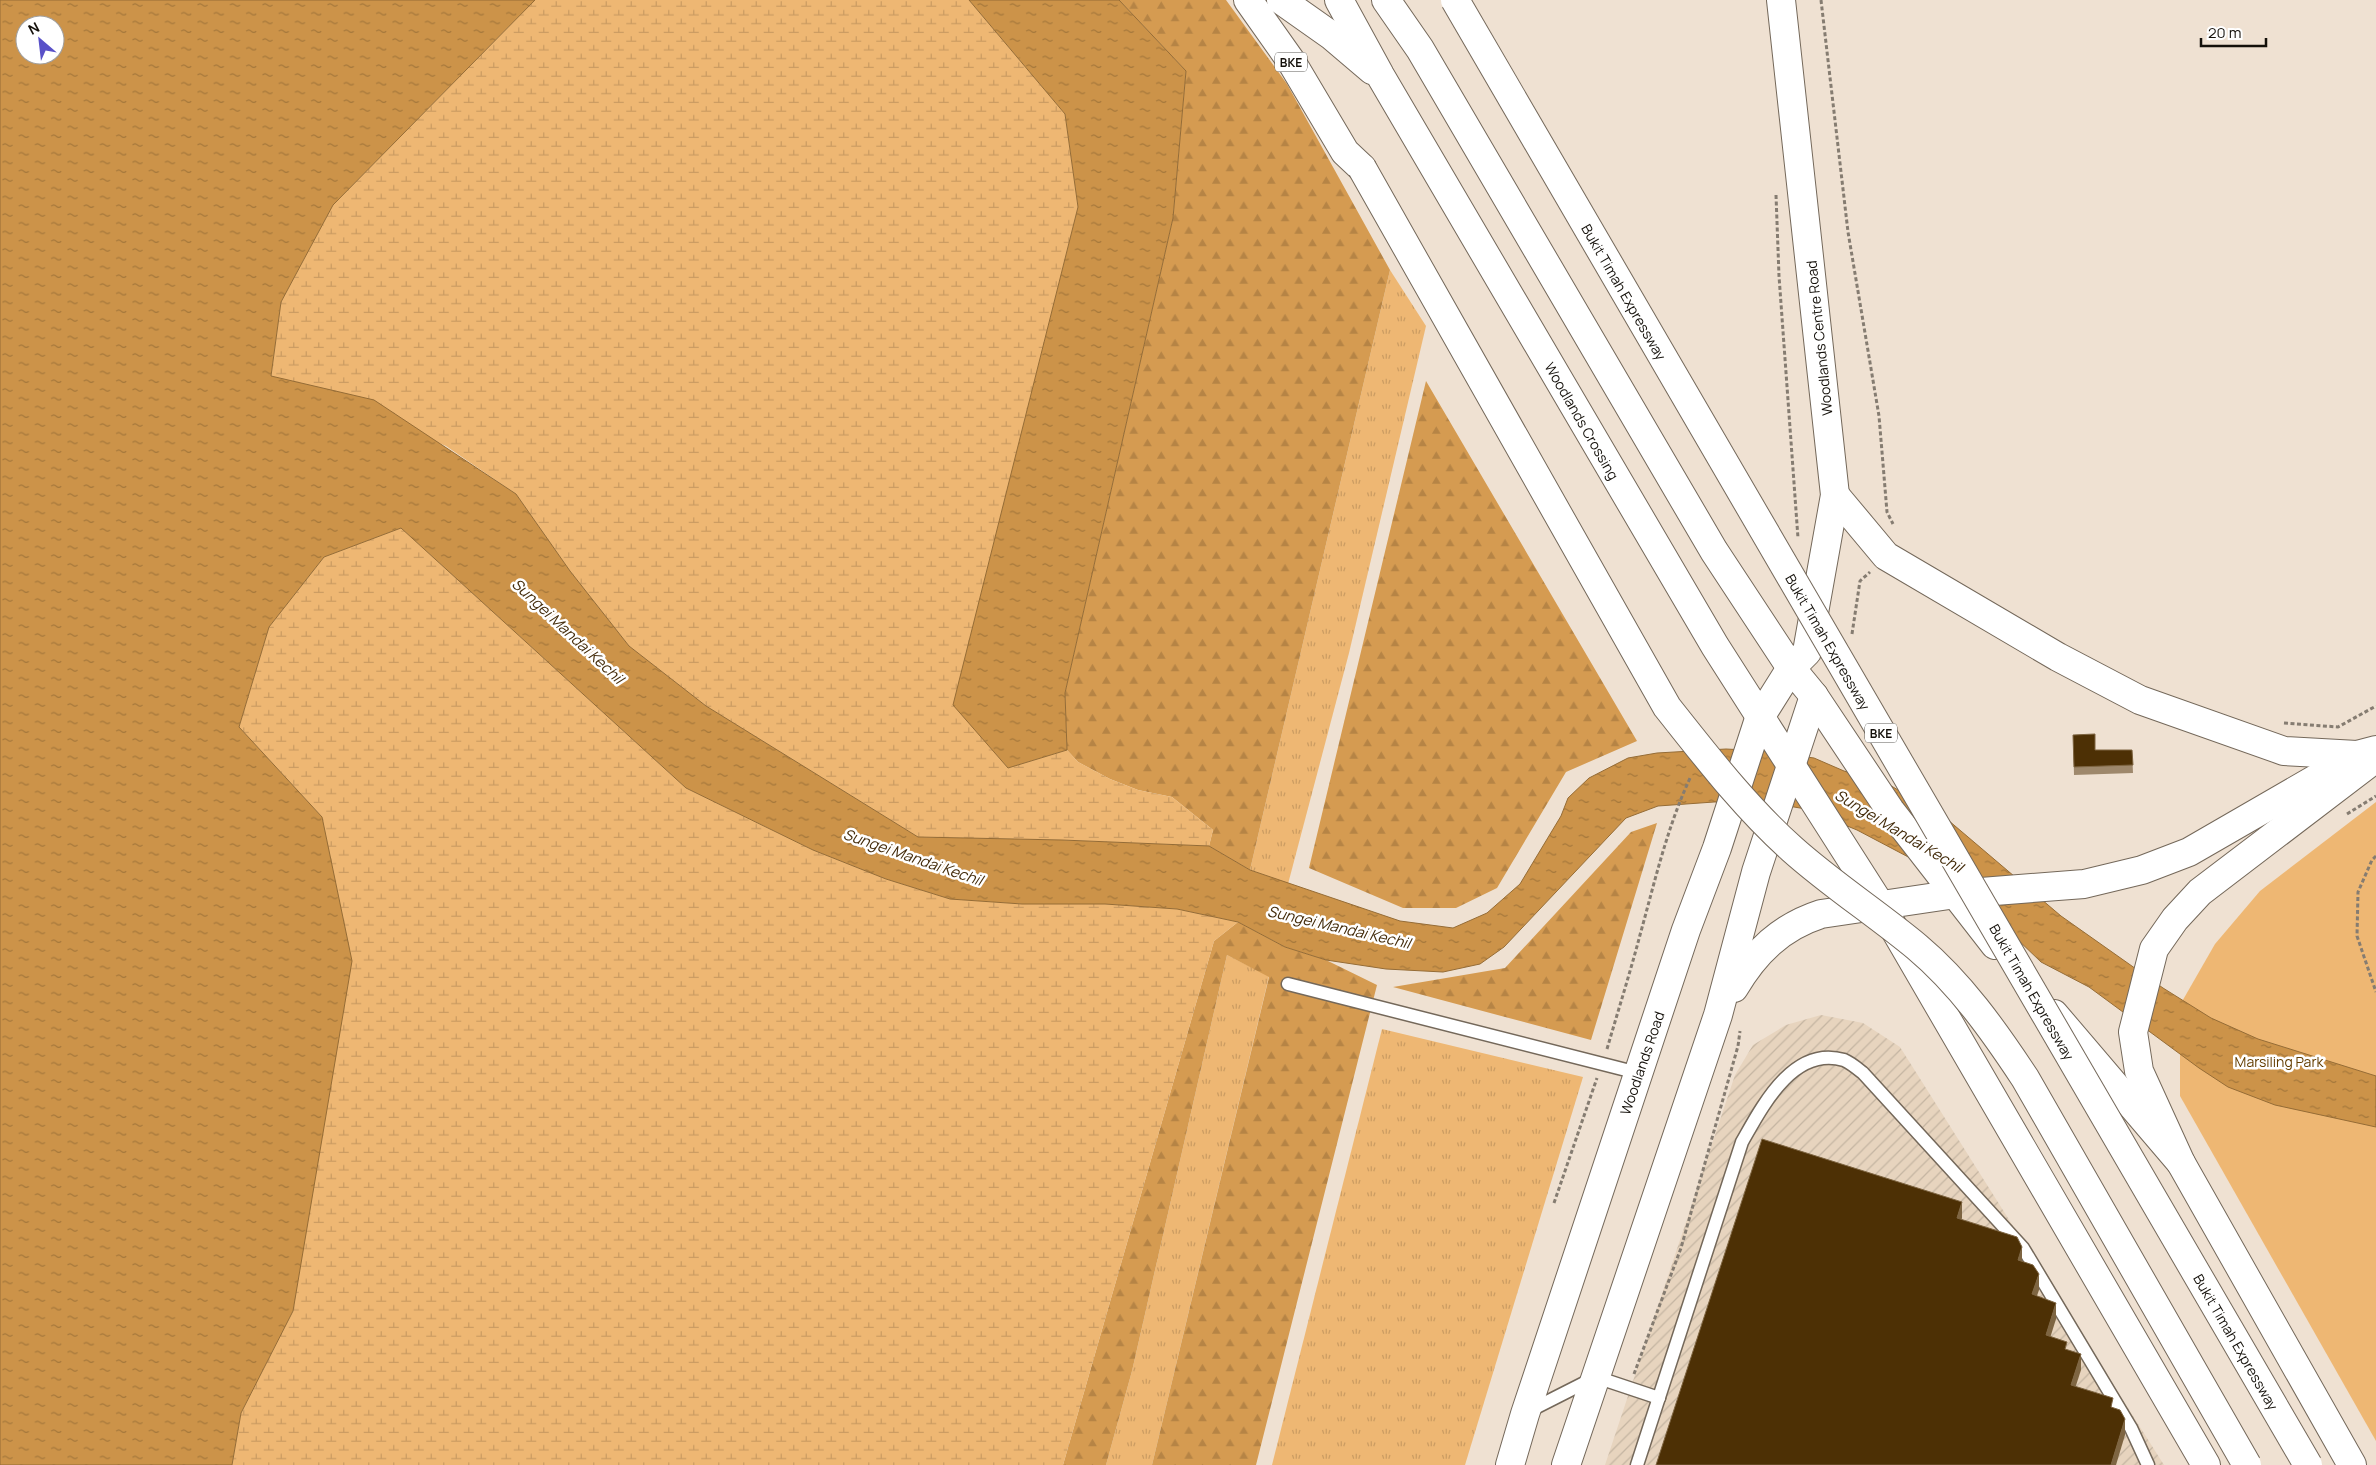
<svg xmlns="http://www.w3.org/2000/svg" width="2376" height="1465" font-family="Manrope,sans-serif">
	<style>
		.industrial { fill: url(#industrial-furrows) }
		.grass { fill: url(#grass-tufts) }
		.forest { fill: url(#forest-firs) }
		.wetland { fill: url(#wetland-marsh) }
		.park { fill: #eeb773 }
		.water { fill: url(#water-ripples); stroke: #956c36; fill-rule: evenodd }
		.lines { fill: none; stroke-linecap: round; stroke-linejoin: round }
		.lane-casing { stroke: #74685a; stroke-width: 15 }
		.primary-casing { stroke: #74685a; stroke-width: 30 }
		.highway-casing { stroke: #74685a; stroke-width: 30 }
		.path { stroke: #857c71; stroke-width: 3; stroke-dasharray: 4 2.5; stroke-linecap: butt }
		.lane { stroke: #fff; stroke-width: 12 }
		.primary { stroke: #fff; stroke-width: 28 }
		.highway { stroke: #fff; stroke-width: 28 }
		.highway-bridge-casing { stroke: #74685a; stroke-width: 30; stroke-linecap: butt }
		.highway-bridge { stroke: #fff; stroke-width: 28 }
		.wall { fill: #9e886c }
		.shaded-wall { fill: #7e6542 }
		.building { fill: #4d3005; stroke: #7e6542 }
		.labels { text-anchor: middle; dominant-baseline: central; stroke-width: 5; stroke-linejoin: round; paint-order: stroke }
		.shield { fill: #fff; stroke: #5a5854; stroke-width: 1 }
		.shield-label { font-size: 12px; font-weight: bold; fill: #14100a }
		.street-label { font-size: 14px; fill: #14100a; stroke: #fff }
		.park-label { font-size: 14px; fill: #643e00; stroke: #fff }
		.water-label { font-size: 15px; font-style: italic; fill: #432b0a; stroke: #fff }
	</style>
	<defs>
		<pattern id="industrial-furrows" width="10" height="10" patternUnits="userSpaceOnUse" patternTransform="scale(1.25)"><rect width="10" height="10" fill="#e7d4be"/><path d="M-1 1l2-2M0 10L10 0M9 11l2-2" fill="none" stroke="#c5b5a2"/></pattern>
		<pattern id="grass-tufts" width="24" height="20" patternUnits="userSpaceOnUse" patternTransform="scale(1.25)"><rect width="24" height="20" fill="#eeb773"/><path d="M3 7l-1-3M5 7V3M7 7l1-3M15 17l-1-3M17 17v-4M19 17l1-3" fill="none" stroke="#cb9c62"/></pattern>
		<pattern id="forest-firs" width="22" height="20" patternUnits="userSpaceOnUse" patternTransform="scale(1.25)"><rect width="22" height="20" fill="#d59b51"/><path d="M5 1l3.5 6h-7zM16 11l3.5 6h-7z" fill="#b68445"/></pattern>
		<pattern id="wetland-marsh" width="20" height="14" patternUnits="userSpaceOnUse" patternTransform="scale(1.25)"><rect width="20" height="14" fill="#eeb773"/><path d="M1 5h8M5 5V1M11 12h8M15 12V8" fill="none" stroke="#cb9c62"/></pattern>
		<pattern id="water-ripples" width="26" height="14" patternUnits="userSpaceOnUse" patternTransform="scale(1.25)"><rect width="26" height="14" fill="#cc9349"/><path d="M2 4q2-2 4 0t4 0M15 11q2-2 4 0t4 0" fill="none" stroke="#a4773b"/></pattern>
	</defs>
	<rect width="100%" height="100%" fill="#efe1d2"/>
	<polygon class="industrial" points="1821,1015 1863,1023 1900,1047 2164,1465 1605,1465 1735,1075 1753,1045 1786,1025"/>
	<g class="grass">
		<polygon points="1390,270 1426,326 1349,653 1288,884 1250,870"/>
		<polygon points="1227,955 1269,976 1152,1465 1106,1465 1132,1371"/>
		<polygon points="1382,1029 1583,1077 1465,1465 1272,1465"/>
	</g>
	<g class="forest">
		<polygon points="1119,0 1226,0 1287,84 1390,270 1250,870 1209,846 1213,830 1172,797 1138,790 1110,779 1078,762 1067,750 1065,693 1173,218 1186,71"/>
		<polygon points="1426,381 1637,741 1566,772 1497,888 1456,908 1403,908 1309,868"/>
		<polygon points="1657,823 1591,1040 1393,987 1505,968 1631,832"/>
		<polygon points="1238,922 1285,947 1326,960 1377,985 1256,1465 1152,1465 1269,977 1227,955 1132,1371 1106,1465 1063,1465 1214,941"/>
	</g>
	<g class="wetland">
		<polygon points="535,0 969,0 1065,114 1078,207 954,705 1008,768 1067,750 1078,762 1110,779 1138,790 1172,797 1213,830 1209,846 1062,840 918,837 706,706 629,646 570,571 516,494 446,446 271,376 281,302 333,205"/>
		<polygon points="401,528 686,788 813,850 886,879 950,899 1022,904 1105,904 1177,909 1238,922 1214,941 1063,1465 232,1465 241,1413 293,1311 322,817 239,727 269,627 324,557"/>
	</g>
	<polygon class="park" points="2376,802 2376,1441 2180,1096 2180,1005 2215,944 2260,891"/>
	<g class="water">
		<path d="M0 0H535L333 205 281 302 271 376 374 400 516 494 570 571 629 646 706 706 918 837 1062 840 1209 846 1250 870 1400 921 1453 928 1487 913 1520 884 1561 816 1568 798 1589 778 1628 758 1657 753 1726 749 1764 751 1814 758 1844 771 1888 784 1948 820 2061 916 2163 988 2211 1018 2258 1039 2376 1076V1127L2275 1105 2228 1087 2199 1068 2089 987 2041 962 2015 937 1914 860 1857 830 1806 809 1764 802H1714L1658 806 1626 818 1504 947 1480 964 1443 972 1386 969 1326 960 1285 947 1238 922 1177 909 1105 904H1022L950 899 886 879 813 850 686 788 401 528 324 557 269 627 239 727 322 817 352 961 293 1311 241 1413 232 1465H0ZM25 25H55V55H25Z"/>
		<polygon points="969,0 1119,0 1186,71 1173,218 1065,693 1067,750 1008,768 953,705 1078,207 1065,114"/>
	</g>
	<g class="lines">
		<defs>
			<g id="lane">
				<polyline points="1288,984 1638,1073"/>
				<polyline points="1527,1412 1596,1377 1659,1398"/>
				<path d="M1637 1465 1742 1142C1762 1107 1793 1045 1844 1060 1851 1063 1858 1069 1863 1073L2023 1248 2131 1428 2148 1465"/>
			</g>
			<g id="primary">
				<polyline points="1835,495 1886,556 2058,657 2140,700 2284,751 2357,755"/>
				<path d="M1734 988C1755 952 1781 927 1821 914L1956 894 2084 884 2142 870 2189 852 2357 755 2376 750"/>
				<polyline points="1510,1465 1525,1414 1686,930 1717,848 1759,719 1791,668 1807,652 1835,495 1781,0"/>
				<polyline points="1566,1465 1718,1015 1756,872 1814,696"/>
			</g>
			<g id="highway">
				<polyline points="1248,0 1291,61 1345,152 1362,168"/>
				<polyline points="1281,0 1332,36 1372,70"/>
				<polyline points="1339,0 1380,75 1715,646 1881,906 2206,1465"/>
				<polyline points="1386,0 1420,49 1714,551 1791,668 1814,696 1890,810 1995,945"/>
				<polyline points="2054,1014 2181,1163"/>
				<polyline points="2352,1465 2181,1163 2139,1071 2133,1032 2154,949 2175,919 2200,892 2376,758"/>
			</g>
		</defs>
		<use href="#lane" class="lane-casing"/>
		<use href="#primary" class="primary-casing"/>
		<use href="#highway" class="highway-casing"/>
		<g class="path">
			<polyline points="1821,0 1848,232 1879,416 1887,512 1893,524"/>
			<polyline points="1776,195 1779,276 1798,538"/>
			<polyline points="1852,634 1860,581 1870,572"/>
			<polyline points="2284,723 2338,727 2376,706"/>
			<polyline points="2347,814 2376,796"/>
			<polyline points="2376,856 2372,860 2358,892 2357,936 2376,992"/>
			<path d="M1607 1049C1618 1011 1630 973 1640 935 1655 881 1667 827 1691 776"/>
			<polyline points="1554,1203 1597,1078"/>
			<polyline points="1634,1374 1681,1248 1738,1046 1740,1031"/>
		</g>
		<use href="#lane" class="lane"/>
		<use href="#primary" class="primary"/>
		<use href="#highway" class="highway"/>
		<defs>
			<g id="highway-bridge">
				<polyline points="1455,0 2308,1465"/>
				<path d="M1362 168 1667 707C1706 756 1744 806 1792 849 1831 884 1876 913 1917 947 1960 983 1994 1031 2025 1078L2247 1465"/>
			</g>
		</defs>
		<use href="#highway-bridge" class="highway-bridge-casing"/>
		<use href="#highway-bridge" class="highway-bridge"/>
	</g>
	<polygon class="wall" points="2073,735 2095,750 2132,750 2133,773 2074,775"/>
	<g class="shaded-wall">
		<polygon points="1962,1202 1962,1218 1957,1234 1957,1218"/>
		<polygon points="2022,1247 2022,1263 2018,1260"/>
		<polygon points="2039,1274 2039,1290 2032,1310 2032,1294"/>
		<polygon points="2056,1303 2056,1319 2046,1351 2046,1335"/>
		<polygon points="2081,1354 2081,1370 2071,1401 2071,1385"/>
		<polygon points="2125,1419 2125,1435 2116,1465 2111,1465"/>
	</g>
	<g class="building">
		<polygon points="2095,734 2095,750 2132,750 2133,765 2074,767 2073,735"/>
		<polygon points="1762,1139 1962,1202 1957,1218 2017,1237 2022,1247 2018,1260 2033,1265 2039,1274 2032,1294 2056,1303 2046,1335 2067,1342 2065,1349 2081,1354 2071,1385 2113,1398 2111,1407 2120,1410 2125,1419 2111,1465 1656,1465"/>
	</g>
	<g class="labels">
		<g class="shield">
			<rect x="1275" y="52.5" width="32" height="19" rx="4"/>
			<rect x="1865" y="723.5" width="32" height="19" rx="4"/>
		</g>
		<g class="shield-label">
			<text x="1291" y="62">BKE</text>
			<text x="1881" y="733">BKE</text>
		</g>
		<g class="street-label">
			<text transform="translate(1624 292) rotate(60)">Bukit Timah Expressway</text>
			<text transform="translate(1819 338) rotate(-96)">Woodlands Centre Road</text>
			<text transform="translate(1582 421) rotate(60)">Woodlands Crossing</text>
			<text transform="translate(1828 642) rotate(60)">Bukit Timah Expressway</text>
			<text transform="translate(2032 992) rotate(60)">Bukit Timah Expressway</text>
			<text transform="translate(1642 1063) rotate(-71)">Woodlands Road</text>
			<text transform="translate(2236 1342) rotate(60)">Bukit Timah Expressway</text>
		</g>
		<g class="park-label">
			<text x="2279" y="1061">Marsiling Park</text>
		</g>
		<g class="water-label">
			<text transform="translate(568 631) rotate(43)">Sungei Mandai Kechil</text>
			<text transform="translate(1899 831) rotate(31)">Sungei Mandai Kechil</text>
			<text transform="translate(913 857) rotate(19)">Sungei Mandai Kechil</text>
			<text transform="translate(1339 927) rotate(13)">Sungei Mandai Kechil</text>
		</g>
	</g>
	<g transform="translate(40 40) rotate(332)"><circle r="24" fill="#ffffff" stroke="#a19f9d"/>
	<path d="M0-4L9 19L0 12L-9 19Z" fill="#5951c8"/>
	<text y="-8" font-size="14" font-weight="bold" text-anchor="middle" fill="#14100a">N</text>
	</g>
	<path d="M2201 38v8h65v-8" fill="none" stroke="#14100a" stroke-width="2.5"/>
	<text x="2208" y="38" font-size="15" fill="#14100a" stroke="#ffffff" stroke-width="4" paint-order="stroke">20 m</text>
</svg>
